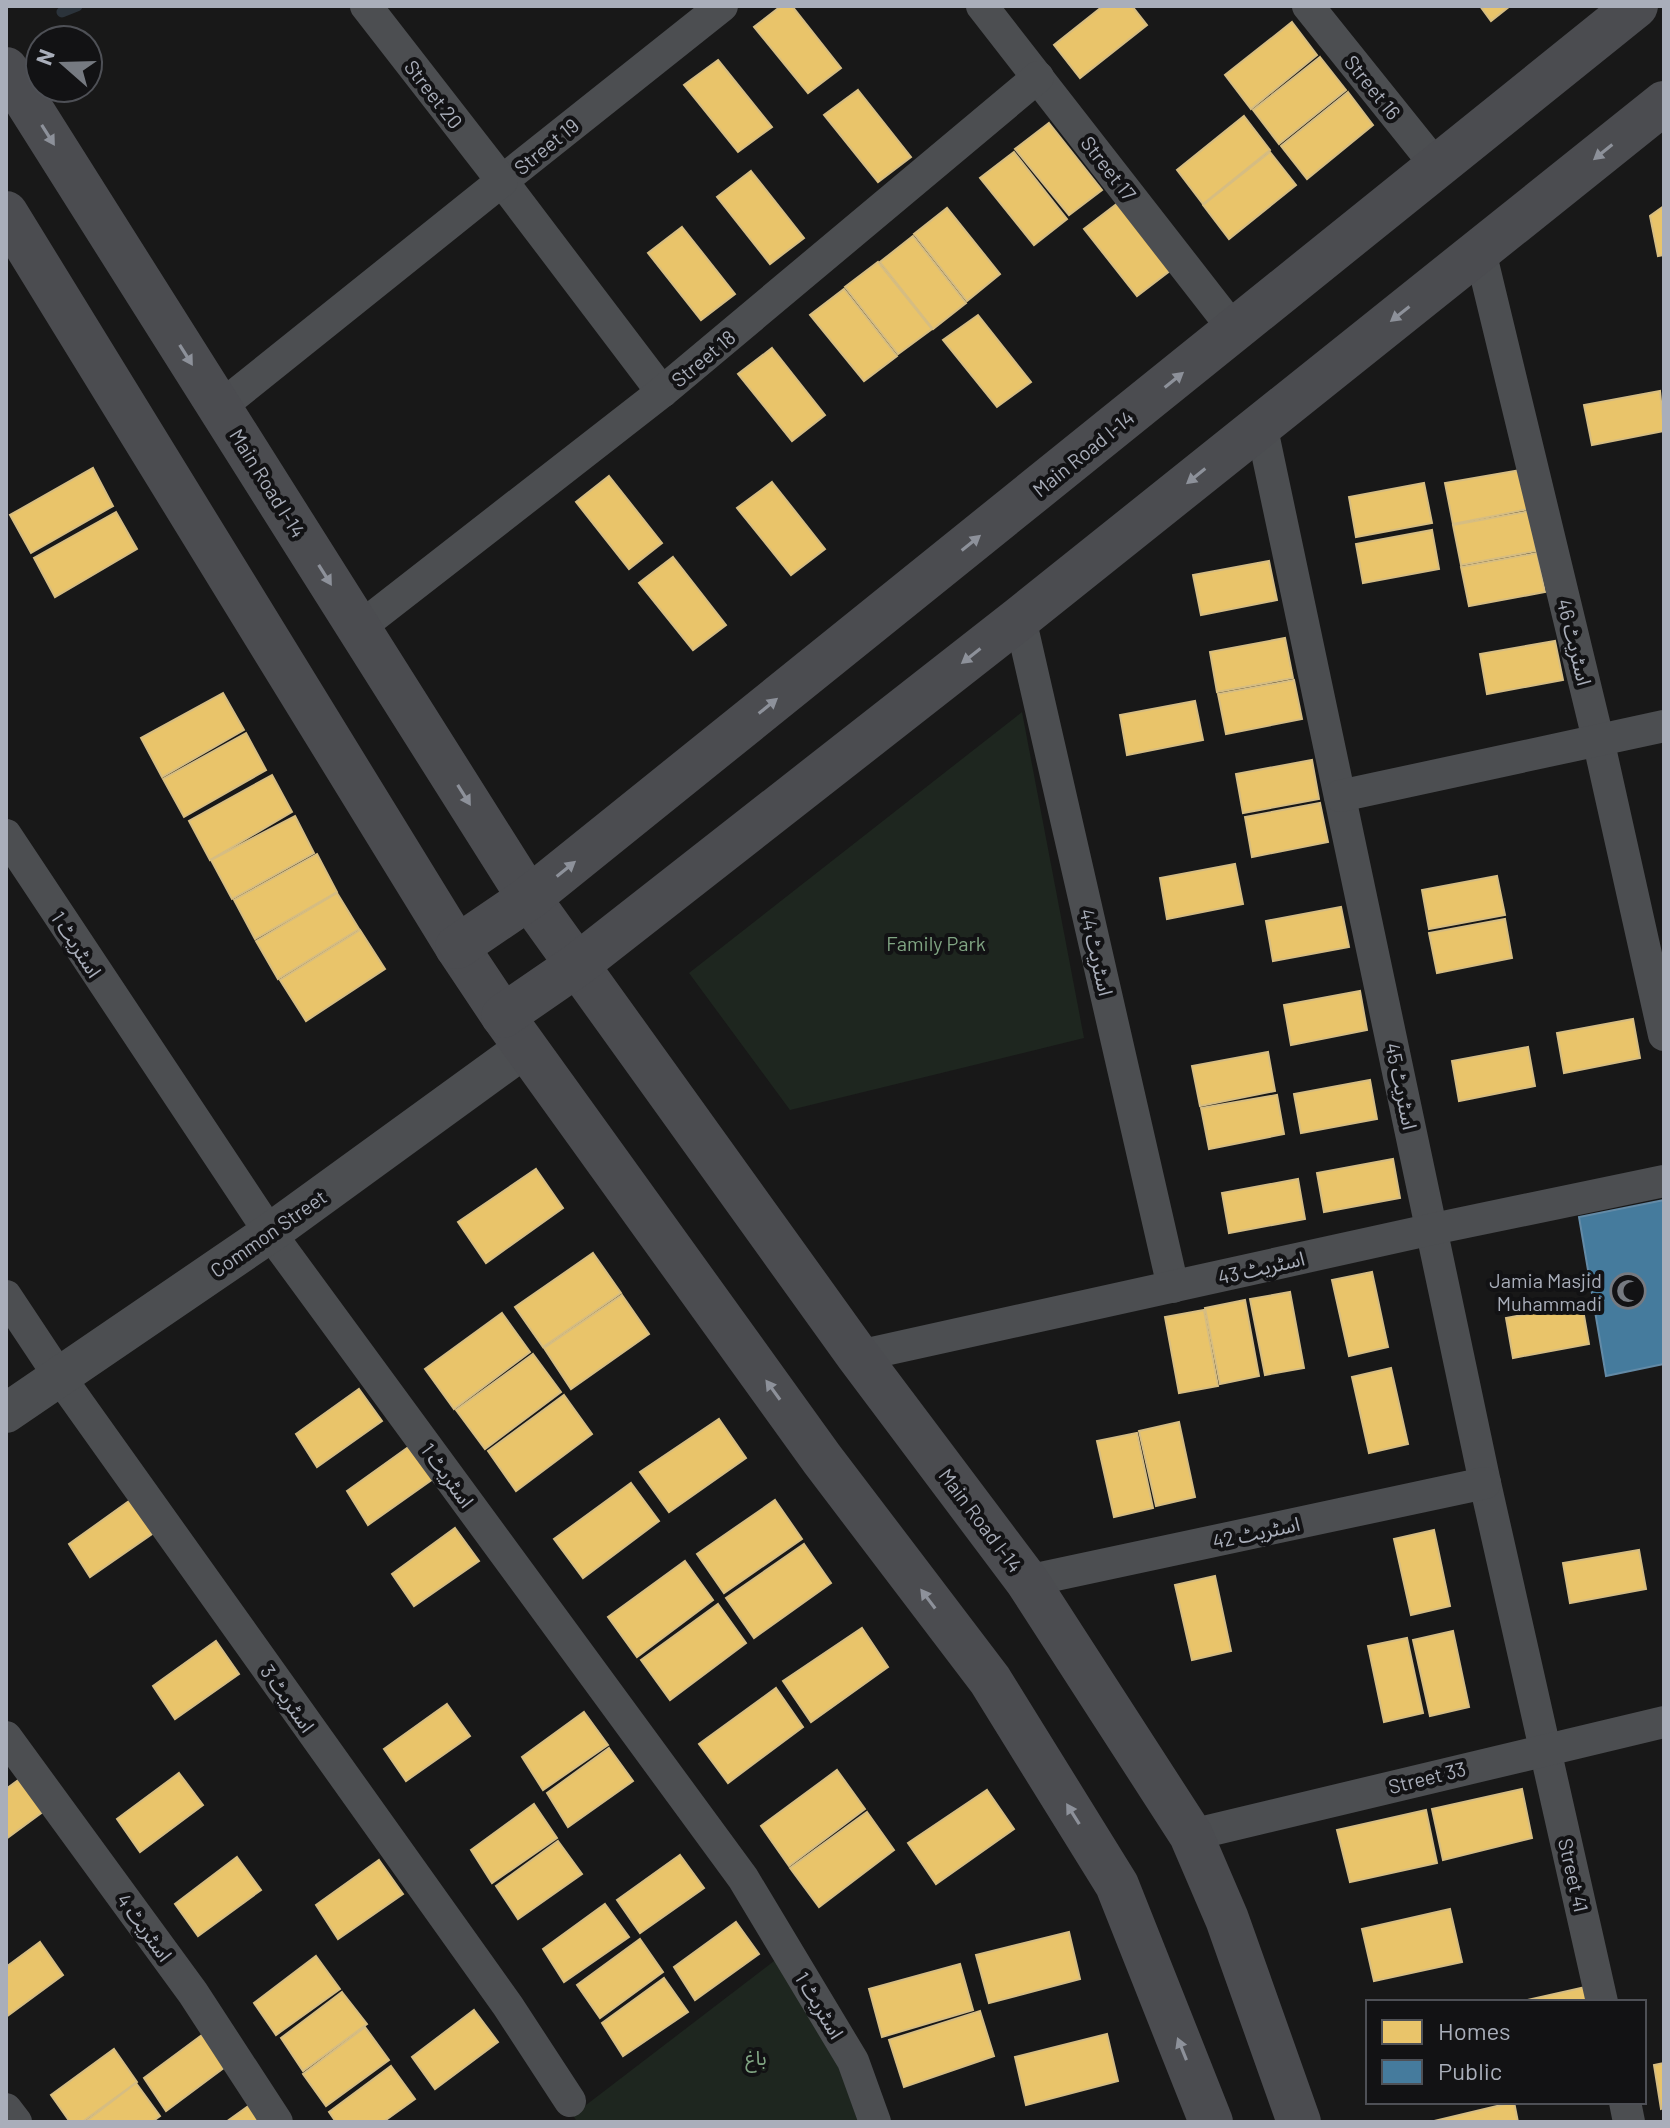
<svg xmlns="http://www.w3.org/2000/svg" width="1670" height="2128" font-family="Barlow,'Noto Sans Arabic',sans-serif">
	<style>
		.green { fill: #1e261f }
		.homes { fill: #e9c46a; stroke: #d6bd82; stroke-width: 2 }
		.public { fill: #457b9d; stroke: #638aa6; stroke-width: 2 }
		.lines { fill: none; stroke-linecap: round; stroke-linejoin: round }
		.stream { stroke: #2b333b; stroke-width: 11 }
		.minor { stroke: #4c4e51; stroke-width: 32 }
		.tertiary { stroke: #4c4e51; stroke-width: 40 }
		.secondary { stroke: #4b4c50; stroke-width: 44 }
		.oneway { fill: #8d919a }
		.labels { text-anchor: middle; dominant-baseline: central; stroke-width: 8; stroke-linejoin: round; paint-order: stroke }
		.street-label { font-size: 20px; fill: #a9aeba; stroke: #121214 }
		.park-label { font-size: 20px; fill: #80a583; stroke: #121214 }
		.poi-label { font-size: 20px; fill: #a9aeba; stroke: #121214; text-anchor: end }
	</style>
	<rect width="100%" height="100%" fill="#181818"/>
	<g class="green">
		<polygon points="1022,712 1084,1038 790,1110 689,973"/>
		<polygon points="778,1958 839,2067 858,2122 577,2122 573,2115"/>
	</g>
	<g class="homes">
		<polygon points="781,6 792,6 841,68 808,93 754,27"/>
		<polygon points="1103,6 1132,6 1147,25 1080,78 1054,45"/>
		<polygon points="1480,6 1510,6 1491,21"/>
		<polygon points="1292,22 1317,55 1251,109 1225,75"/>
		<polygon points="1320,57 1346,90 1279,144 1253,110"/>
		<polygon points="718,60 772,127 738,152 684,85"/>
		<polygon points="858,90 911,157 878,182 824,115"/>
		<polygon points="1348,92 1373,125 1307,179 1281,146"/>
		<polygon points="1244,116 1270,150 1203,204 1177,170"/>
		<polygon points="1049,123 1102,190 1069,215 1015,149"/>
		<polygon points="1014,152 1067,219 1034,245 980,178"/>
		<polygon points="1270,152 1296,185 1229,239 1203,205"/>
		<polygon points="751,171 804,238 770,264 717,197"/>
		<polygon points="1118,203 1171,270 1137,296 1084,229"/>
		<polygon points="1664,206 1664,255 1658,256 1650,216"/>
		<polygon points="947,208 1000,274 967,301 914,234"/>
		<polygon points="682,227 735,294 701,320 648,253"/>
		<polygon points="913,236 966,303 933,329 880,262"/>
		<polygon points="878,262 932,329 898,354 845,287"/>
		<polygon points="844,289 897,356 864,381 810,315"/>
		<polygon points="978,315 1031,382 997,407 943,340"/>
		<polygon points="772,348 825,415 792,441 738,374"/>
		<polygon points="1660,391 1664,431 1592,445 1584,405"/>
		<polygon points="93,468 113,506 31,553 10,515"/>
		<polygon points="1521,470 1529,509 1453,524 1445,483"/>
		<polygon points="609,476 662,543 629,569 576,502"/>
		<polygon points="772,482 825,549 791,575 737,508"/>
		<polygon points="1424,483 1432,523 1356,537 1349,497"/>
		<polygon points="1530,511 1536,551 1461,565 1453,525"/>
		<polygon points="116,512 137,549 55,597 34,558"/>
		<polygon points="1432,530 1439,569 1363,583 1356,544"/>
		<polygon points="1537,553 1545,592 1469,606 1461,567"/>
		<polygon points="673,557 726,625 693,650 639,583"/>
		<polygon points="1269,561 1277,600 1201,615 1193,575"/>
		<polygon points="1285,638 1293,678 1217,692 1210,652"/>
		<polygon points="1555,641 1563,680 1487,694 1480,654"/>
		<polygon points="1294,680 1302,719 1226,734 1218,694"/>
		<polygon points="223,693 244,730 162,777 141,738"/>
		<polygon points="1195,701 1203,740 1127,755 1120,715"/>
		<polygon points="246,733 266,770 184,817 163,779"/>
		<polygon points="1312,760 1319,799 1243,813 1236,774"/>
		<polygon points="272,775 292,812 210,860 189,821"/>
		<polygon points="1320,803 1328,842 1252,857 1245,817"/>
		<polygon points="295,816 314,853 232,899 211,860"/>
		<polygon points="317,854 337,892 255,939 234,900"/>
		<polygon points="1235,864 1243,904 1167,919 1160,878"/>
		<polygon points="1497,876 1505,915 1429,929 1422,890"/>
		<polygon points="337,893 359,929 278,979 256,941"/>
		<polygon points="1341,907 1349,947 1273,961 1266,921"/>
		<polygon points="1505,919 1512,958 1437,973 1429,933"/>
		<polygon points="360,930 385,969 306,1021 280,980"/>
		<polygon points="1360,991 1367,1030 1291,1045 1284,1005"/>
		<polygon points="1633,1019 1640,1058 1564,1073 1557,1033"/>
		<polygon points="1528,1047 1535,1086 1459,1101 1452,1061"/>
		<polygon points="1268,1052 1275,1091 1200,1106 1192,1066"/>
		<polygon points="1370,1080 1377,1119 1301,1133 1294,1094"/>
		<polygon points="1277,1095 1284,1134 1209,1149 1201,1108"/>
		<polygon points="1393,1159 1400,1198 1324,1212 1317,1173"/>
		<polygon points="536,1169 563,1208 486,1263 458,1222"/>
		<polygon points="1298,1179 1305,1219 1229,1233 1222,1193"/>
		<polygon points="593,1253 621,1293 543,1347 515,1307"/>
		<polygon points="1372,1272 1388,1347 1349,1356 1332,1280"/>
		<polygon points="1290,1292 1304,1368 1265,1375 1250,1299"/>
		<polygon points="622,1295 649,1334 571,1389 544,1348"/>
		<polygon points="1245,1300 1259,1376 1220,1384 1205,1308"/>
		<polygon points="1582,1304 1589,1344 1513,1358 1506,1318"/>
		<polygon points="1204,1310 1218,1386 1179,1393 1165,1317"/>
		<polygon points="502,1313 530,1352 454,1409 425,1369"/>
		<polygon points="533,1354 561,1392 485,1449 456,1410"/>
		<polygon points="1391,1368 1408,1444 1369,1453 1352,1377"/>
		<polygon points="359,1389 382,1421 317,1467 296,1434"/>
		<polygon points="564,1395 592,1434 516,1491 488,1451"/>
		<polygon points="719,1419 746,1458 669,1512 640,1472"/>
		<polygon points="1179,1422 1195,1497 1156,1506 1139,1431"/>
		<polygon points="1137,1433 1153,1508 1114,1517 1097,1441"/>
		<polygon points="410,1446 433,1479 368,1525 347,1491"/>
		<polygon points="631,1483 659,1521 583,1578 554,1539"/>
		<polygon points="132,1499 155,1532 90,1577 69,1544"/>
		<polygon points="775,1500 802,1539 724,1593 697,1554"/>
		<polygon points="455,1528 479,1561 414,1606 392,1574"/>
		<polygon points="1434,1530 1450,1606 1411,1615 1394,1539"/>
		<polygon points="804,1544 831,1583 754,1638 726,1598"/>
		<polygon points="1639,1550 1646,1589 1570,1603 1563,1563"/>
		<polygon points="685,1561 713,1600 637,1657 608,1617"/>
		<polygon points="1215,1576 1231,1651 1192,1660 1175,1585"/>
		<polygon points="718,1604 746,1643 670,1700 641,1660"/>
		<polygon points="862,1628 888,1667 811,1722 783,1681"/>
		<polygon points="1453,1631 1469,1707 1430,1716 1413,1640"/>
		<polygon points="1407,1638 1423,1713 1384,1722 1368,1646"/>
		<polygon points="216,1641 239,1674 175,1719 153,1686"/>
		<polygon points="776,1688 803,1727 728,1783 699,1744"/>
		<polygon points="447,1704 470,1736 406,1781 384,1749"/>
		<polygon points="584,1712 608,1745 543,1790 522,1757"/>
		<polygon points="609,1748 633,1781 568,1827 547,1793"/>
		<polygon points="837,1770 865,1809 789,1866 761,1826"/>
		<polygon points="179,1773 203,1805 140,1852 117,1819"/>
		<polygon points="21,1778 44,1811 6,1839 6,1789"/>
		<polygon points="1522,1789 1532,1838 1443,1860 1432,1809"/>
		<polygon points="987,1790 1014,1829 936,1884 908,1843"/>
		<polygon points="534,1804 557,1838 492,1883 471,1850"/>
		<polygon points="1426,1810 1437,1863 1350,1882 1337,1830"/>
		<polygon points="867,1812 894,1850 819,1907 790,1868"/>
		<polygon points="558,1841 582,1874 518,1919 496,1886"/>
		<polygon points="680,1855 704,1888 640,1933 617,1900"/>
		<polygon points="237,1857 261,1890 198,1936 175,1904"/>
		<polygon points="379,1860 403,1894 338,1939 316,1905"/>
		<polygon points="605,1904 629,1937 564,1982 543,1949"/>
		<polygon points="1450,1909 1462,1962 1374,1981 1362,1929"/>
		<polygon points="736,1922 759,1954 695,2000 674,1967"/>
		<polygon points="1069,1932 1080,1979 989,2003 976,1955"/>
		<polygon points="640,1939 663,1972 600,2018 577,1985"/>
		<polygon points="40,1942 63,1975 6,2017 6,1967"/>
		<polygon points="316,1956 340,1989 276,2035 254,2003"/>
		<polygon points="960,1964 973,2010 882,2037 869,1989"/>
		<polygon points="664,1978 688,2012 623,2056 602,2023"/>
		<polygon points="1590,1986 1593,2002 1518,2002"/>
		<polygon points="342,1992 367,2024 303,2071 281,2038"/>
		<polygon points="474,2010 498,2042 435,2089 412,2057"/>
		<polygon points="980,2011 994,2056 904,2087 889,2040"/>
		<polygon points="365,2027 389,2060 326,2106 303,2074"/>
		<polygon points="206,2032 229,2064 166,2111 144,2078"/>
		<polygon points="1107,2034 1118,2081 1026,2105 1015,2057"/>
		<polygon points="114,2049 137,2082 82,2122 70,2122 51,2095"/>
		<polygon points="1664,2063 1664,2108 1661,2109 1654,2065"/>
		<polygon points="391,2066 415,2099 383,2122 336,2122 329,2112"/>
		<polygon points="136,2083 160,2116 152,2122 85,2122"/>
		<polygon points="1514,2102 1518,2122 1430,2122"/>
		<polygon points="251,2104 265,2122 226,2122"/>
	</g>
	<polygon class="public" points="1664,1200 1664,1364 1606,1376 1579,1217"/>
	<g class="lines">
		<polyline class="stream" points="62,12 77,6"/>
		<g class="minor">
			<polyline points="982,6 1235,331"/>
			<polyline points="1308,6 1438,168"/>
			<polyline points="1480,251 1598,739 1664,1035"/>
			<polyline points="662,392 502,181 722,6"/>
			<polyline points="220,407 502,181 366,6"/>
			<polyline points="1261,424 1485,1483 1602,2002"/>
			<polyline points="1020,618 1173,1287"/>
			<polyline points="359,628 662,392 1038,77"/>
			<polyline points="1340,796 1664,726"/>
			<polyline points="6,835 270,1233 743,1878 853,2061 875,2122"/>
			<polyline points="6,1296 59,1376 508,2006 570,2101"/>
			<polyline points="858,1356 1433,1229 1664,1181"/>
			<polyline points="1027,1581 1485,1483"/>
			<polyline points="6,1737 193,1993 277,2122"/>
			<polyline points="1191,1835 1664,1722"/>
			<polyline points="1625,2102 1629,2122"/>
			<polyline points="6,2109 16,2122"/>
		</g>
		<polyline class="tertiary" points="6,1413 270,1233 526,1047"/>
		<g class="secondary">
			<polyline points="6,69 529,898 858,1356 1027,1581 1191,1835 1227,1919 1299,2122"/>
			<polyline points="6,213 457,947 503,1016 822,1459 990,1680 1117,1885 1211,2122"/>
			<polyline points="457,947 529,898 1636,6"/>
			<polyline points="503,1016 577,965 1020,618 1664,103"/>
		</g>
	</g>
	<defs><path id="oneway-solid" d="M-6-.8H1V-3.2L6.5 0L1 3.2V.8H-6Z" transform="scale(2)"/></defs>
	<g class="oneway">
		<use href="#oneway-solid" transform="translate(48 135) rotate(58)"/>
		<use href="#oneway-solid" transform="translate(1603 152) rotate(141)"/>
		<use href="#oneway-solid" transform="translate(1400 314) rotate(142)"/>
		<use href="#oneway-solid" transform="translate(186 355) rotate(58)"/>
		<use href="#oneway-solid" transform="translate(1174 380) rotate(-39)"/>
		<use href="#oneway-solid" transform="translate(1196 476) rotate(141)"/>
		<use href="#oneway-solid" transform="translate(971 543) rotate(-39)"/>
		<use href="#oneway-solid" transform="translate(325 575) rotate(58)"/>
		<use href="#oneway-solid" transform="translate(971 656) rotate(142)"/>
		<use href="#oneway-solid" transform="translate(768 706) rotate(-39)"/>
		<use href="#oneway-solid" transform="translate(464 795) rotate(58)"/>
		<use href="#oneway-solid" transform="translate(566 869) rotate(-39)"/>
		<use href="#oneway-solid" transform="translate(773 1390) rotate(-126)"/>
		<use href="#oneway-solid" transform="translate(928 1599) rotate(-127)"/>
		<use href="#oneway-solid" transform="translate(1073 1814) rotate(-122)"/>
		<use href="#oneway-solid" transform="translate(1182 2049) rotate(-112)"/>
	</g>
	<defs>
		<symbol id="mosque-ring" viewBox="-11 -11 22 22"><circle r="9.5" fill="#121214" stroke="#767a81" stroke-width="1.5"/><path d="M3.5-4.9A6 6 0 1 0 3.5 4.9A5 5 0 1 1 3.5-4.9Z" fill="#767a81"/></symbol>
	</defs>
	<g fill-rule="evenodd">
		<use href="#mosque-ring" x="1608" y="1271" width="40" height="40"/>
	</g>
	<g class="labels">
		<g class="street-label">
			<text transform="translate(1373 87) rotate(51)">Street 16</text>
			<text transform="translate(434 94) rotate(52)">Street 20</text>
			<text transform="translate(546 146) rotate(-39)">Street 19</text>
			<text transform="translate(1109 168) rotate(52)">Street 17</text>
			<text transform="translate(703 358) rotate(-40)">Street 18</text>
			<text transform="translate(1083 453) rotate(-39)">Main Road I-14</text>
			<text transform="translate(268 483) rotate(58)">Main Road I-14</text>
			<text transform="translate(1575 642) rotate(76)">اسٹریٹ 46</text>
			<text transform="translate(77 944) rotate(57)">اسٹریٹ 1</text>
			<text transform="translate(1097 952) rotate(77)">اسٹریٹ 44</text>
			<text transform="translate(1402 1086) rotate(78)">اسٹریٹ 45</text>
			<text transform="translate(268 1233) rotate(-35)">Common Street</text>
			<text transform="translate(1261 1267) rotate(-13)">اسٹریٹ 43</text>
			<text transform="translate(448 1475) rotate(54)">اسٹریٹ 1</text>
			<text transform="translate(981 1520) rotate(53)">Main Road I-14</text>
			<text transform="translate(1256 1532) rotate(-12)">اسٹریٹ 42</text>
			<text transform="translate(288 1698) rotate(55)">اسٹریٹ 3</text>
			<text transform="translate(1427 1777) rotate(-14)">Street 33</text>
			<text transform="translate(1574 1875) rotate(77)">Street 41</text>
			<text transform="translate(145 1927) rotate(54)">اسٹریٹ 4</text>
			<text transform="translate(820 2005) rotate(59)">اسٹریٹ 1</text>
		</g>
		<g class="park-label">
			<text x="936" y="943">Family Park</text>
			<text x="756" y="2057">باغ</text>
		</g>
		<g class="poi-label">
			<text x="1602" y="1280">Jamia Masjid<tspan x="1602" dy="23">Muhammadi</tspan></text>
		</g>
	</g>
	<rect width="1670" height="2128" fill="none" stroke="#a9aeba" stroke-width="16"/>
	<rect x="1366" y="2000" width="280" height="104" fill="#121214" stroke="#4e5056" stroke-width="2"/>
	<rect x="1382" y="2020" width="40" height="24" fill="#e9c46a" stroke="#4e5056" stroke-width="2"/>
	<text x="1438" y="2040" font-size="24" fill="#a9aeba">Homes</text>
	<rect x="1382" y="2060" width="40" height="24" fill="#457b9d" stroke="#4e5056" stroke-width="2"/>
	<text x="1438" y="2080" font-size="24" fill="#a9aeba">Public</text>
	<g transform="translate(64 64) rotate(290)"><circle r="38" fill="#121214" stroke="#4e5056" stroke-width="2"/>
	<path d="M0-6L14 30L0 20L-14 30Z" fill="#767a81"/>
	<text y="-12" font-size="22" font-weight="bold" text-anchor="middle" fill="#a9aeba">N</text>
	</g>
</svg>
